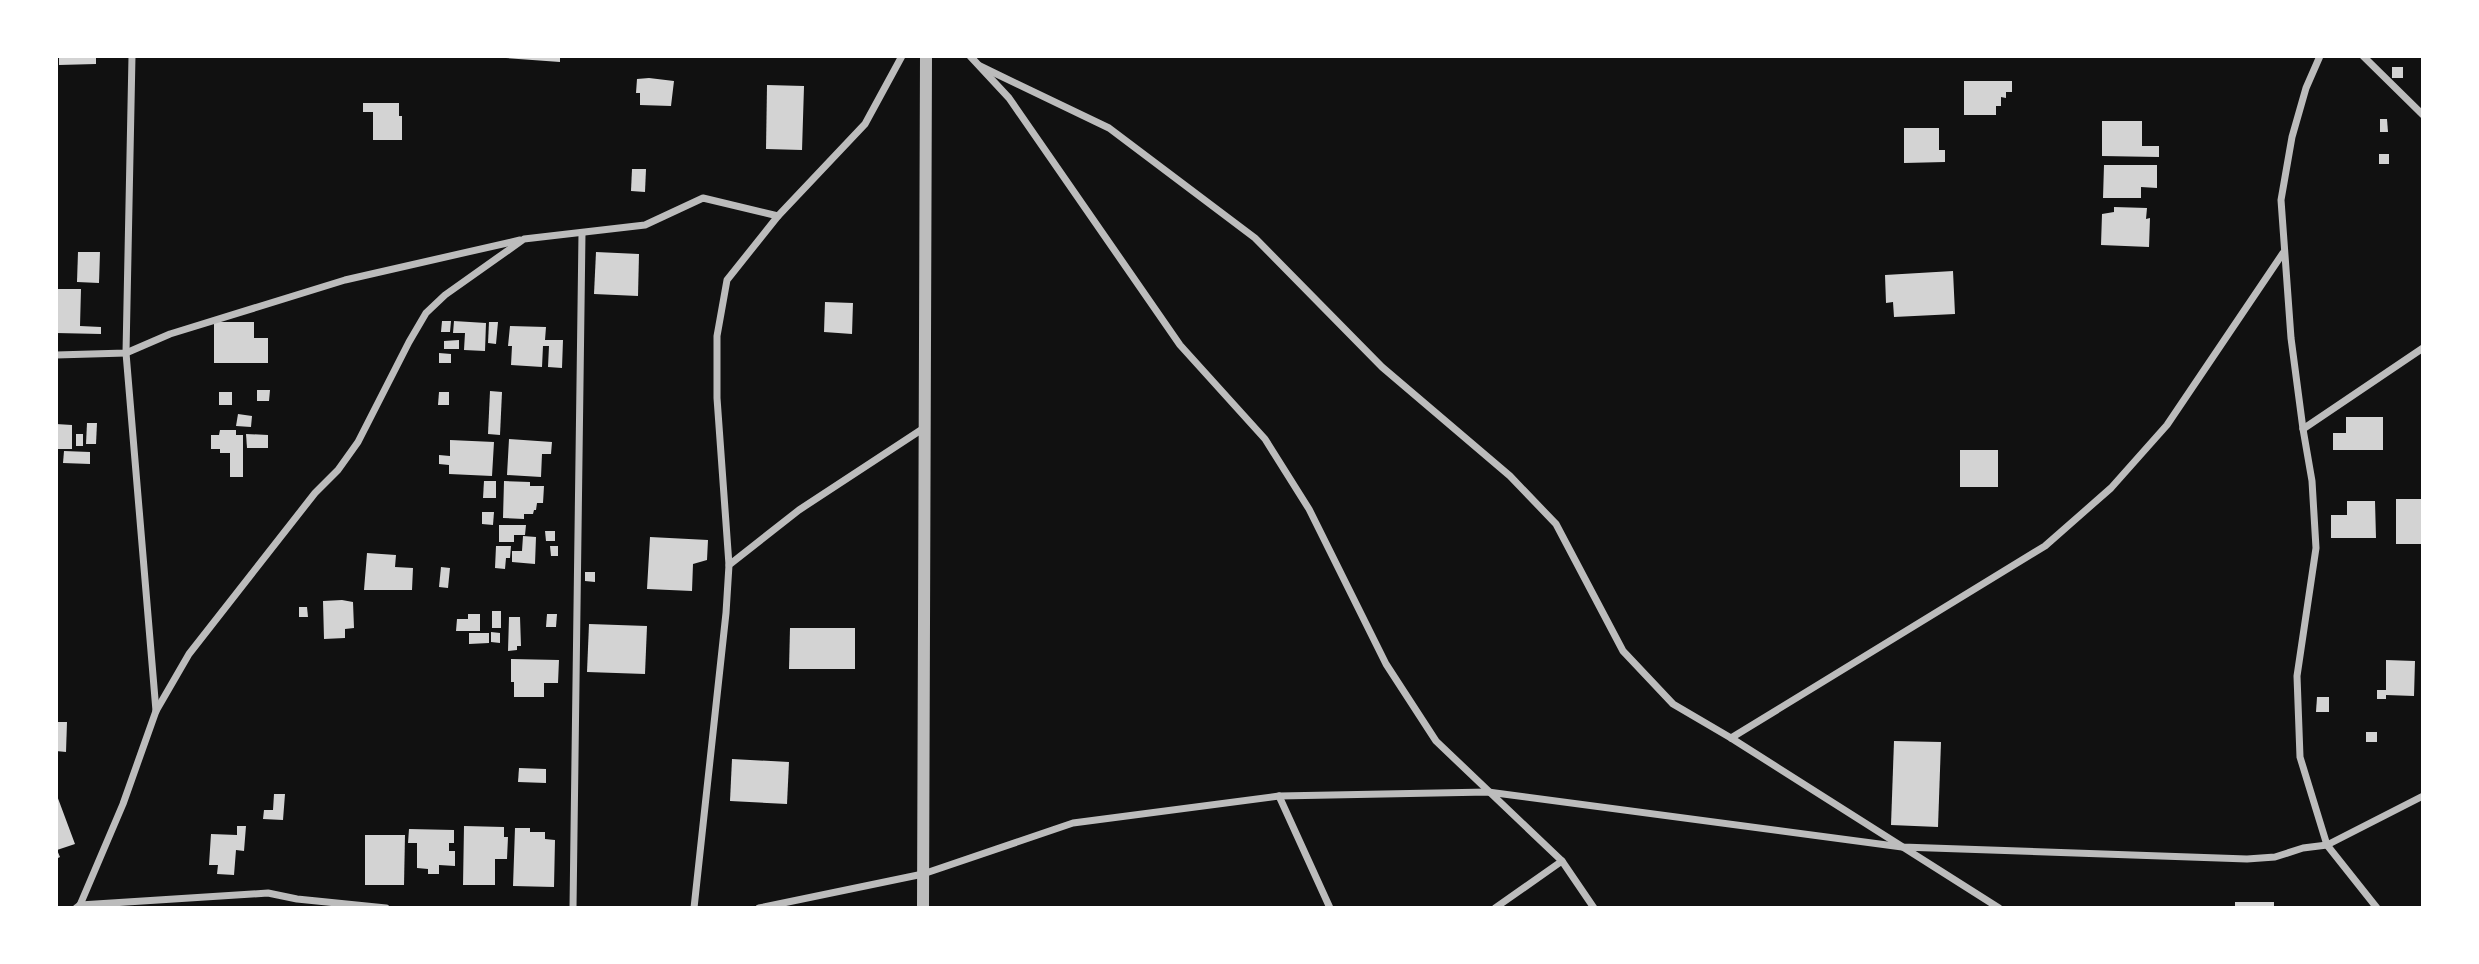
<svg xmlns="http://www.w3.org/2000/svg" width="2479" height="964" font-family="'Archivo Narrow',sans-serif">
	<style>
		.building { fill: #d3d3d3 }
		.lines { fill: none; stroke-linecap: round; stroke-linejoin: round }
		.minor { stroke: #bcbcbc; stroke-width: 7 }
		.tertiary { stroke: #bcbcbc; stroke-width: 12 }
	</style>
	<rect width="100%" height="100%" fill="#111"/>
	<g class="building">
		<polygon points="59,56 96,56 96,64 59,65"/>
		<polygon points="506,56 560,56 560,62 506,58"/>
		<rect x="2392" y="67" width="11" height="11"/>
		<polygon points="649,78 674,81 671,106 640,105 640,93 636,93 637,79"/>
		<polygon points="1964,81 2012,81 2012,92 2006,92 2006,98 2001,97 2001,106 1996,106 1996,115 1964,115"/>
		<polygon points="767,85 804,86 802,150 766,149"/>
		<polygon points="363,103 399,103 399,116 402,116 402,140 373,140 373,112 363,112"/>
		<polygon points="2380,119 2387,119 2388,132 2380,132"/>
		<polygon points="2102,121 2142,121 2142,146 2159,146 2159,157 2102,156"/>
		<polygon points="1904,128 1939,128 1939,150 1945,150 1945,162 1904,163"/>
		<rect x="2379" y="154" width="10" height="10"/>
		<polygon points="2104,165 2157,165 2157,188 2141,187 2141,198 2103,198"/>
		<polygon points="632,169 646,169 645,192 631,191"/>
		<polygon points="2114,207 2147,208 2146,219 2150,218 2149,247 2101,245 2102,214 2114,212"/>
		<polygon points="78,252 100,252 99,283 77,282"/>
		<polygon points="596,252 639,254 638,296 594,294"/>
		<polygon points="1953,271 1955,314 1894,317 1893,302 1886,303 1885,275"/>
		<polygon points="56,289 81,289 80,326 101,327 101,334 56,333"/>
		<polygon points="825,302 853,303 852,334 824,332"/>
		<polygon points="442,321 451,321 450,332 441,332"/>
		<polygon points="454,321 486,323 485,351 464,350 465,333 453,333"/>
		<polygon points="214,322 254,322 254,338 268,338 268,363 214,363"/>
		<polygon points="489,322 498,322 496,344 488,343"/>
		<polygon points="510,326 546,327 545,340 563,340 562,368 548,367 549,346 543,346 542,367 511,365 512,346 508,346"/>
		<polygon points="459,340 459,349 444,349 444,341"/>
		<polygon points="439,353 451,354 451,363 439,363"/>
		<polygon points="257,390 270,390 269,401 257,401"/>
		<polygon points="490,391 502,392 500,435 488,434"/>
		<rect x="219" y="392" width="13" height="13"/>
		<polygon points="439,392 449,392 449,405 438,405"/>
		<polygon points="238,414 252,416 251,427 236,426"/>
		<polygon points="2346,417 2383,417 2383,450 2333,450 2333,433 2346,433"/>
		<polygon points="87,423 97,423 96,444 86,444"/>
		<polygon points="56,424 72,425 72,449 56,449"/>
		<polygon points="220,430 236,430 236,435 243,435 243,477 230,477 230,453 220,453 220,449 211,449 211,435 219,435"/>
		<rect x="76" y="434" width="7" height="12"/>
		<polygon points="246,434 268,435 268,448 247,448"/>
		<polygon points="509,439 552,442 551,454 542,454 541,477 507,475"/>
		<polygon points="450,440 494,442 492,476 449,474 449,465 439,464 439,455 450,456"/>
		<rect x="1960" y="450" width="38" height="37"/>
		<polygon points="64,451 90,452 90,464 63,463"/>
		<polygon points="484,481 496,481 496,498 483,498"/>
		<polygon points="504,481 530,482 530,486 544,486 543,503 537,503 536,510 534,510 533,514 524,514 524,519 503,518"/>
		<rect x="2396" y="499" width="27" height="45"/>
		<polygon points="2347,501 2375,501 2376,538 2331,538 2331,515 2347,515"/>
		<polygon points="482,512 494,512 493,525 482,524"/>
		<polygon points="499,525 526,525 525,535 514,535 514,542 499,542"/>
		<polygon points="545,531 555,531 555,541 546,541"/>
		<polygon points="523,536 536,537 535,564 512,562 512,551 522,551"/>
		<polygon points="650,537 708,540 707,560 693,564 692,591 647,589"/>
		<polygon points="496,546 511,546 510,558 506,558 505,569 495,568"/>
		<polygon points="550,546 558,546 558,556 551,556"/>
		<polygon points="367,553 396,555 395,567 413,568 412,590 364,590"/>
		<polygon points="441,567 450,568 448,588 439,587"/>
		<polygon points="585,572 595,572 595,582 585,581"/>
		<polygon points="342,600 353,602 354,628 345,629 345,638 324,639 323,601"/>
		<polygon points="299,607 307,607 308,617 299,617"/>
		<rect x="492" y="611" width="9" height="17"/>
		<polygon points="468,614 480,614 480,631 456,631 457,619 468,619"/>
		<polygon points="547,614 557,614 556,627 546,627"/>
		<polygon points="509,617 520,617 521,646 517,646 517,650 508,651"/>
		<polygon points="589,624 647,626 645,674 587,672"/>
		<polygon points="790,628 855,628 855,669 789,669"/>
		<polygon points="491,632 500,633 500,643 491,642"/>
		<polygon points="469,633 489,633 489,643 469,644"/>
		<polygon points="511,659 559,660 558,683 544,683 544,697 514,697 514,682 511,682"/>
		<polygon points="2386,660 2415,661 2414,696 2386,695 2386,699 2377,699 2377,690 2386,690"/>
		<polygon points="2317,697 2329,697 2329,712 2316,712"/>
		<polygon points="56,722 67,722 66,752 56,751"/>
		<rect x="2366" y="732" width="11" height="10"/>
		<polygon points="1894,741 1941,742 1938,827 1891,825"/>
		<polygon points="732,759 789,762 787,804 730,801"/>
		<polygon points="519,768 546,769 546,783 518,782"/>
		<polygon points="56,793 75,844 57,850 60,857 56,859"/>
		<polygon points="274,794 285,794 283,820 263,819 264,810 273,810"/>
		<polygon points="237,826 246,826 244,851 236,850 234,875 217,874 218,865 209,865 211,834 237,835"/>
		<polygon points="464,826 504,827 504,837 508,837 507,859 495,859 495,885 463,885"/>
		<polygon points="515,828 530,828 530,832 545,832 545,839 555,840 554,887 513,886"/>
		<polygon points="409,829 454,830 454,843 449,843 449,851 455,851 455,866 439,865 439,874 428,874 428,869 417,868 417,843 408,843"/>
		<polygon points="365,835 405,835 404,885 365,885"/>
		<rect x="2235" y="902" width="39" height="6"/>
	</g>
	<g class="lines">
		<g class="minor">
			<polyline points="132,56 126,353 156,711"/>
			<polyline points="970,56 1009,98 1180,345 1265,439 1309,509 1386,664 1436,741 1562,861 1594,908"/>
			<polyline points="2320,56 2306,88 2292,137 2281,200 2291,338 2303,429 2312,481 2316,548 2297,676 2300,757 2327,845 2377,908"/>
			<polyline points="2363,56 2423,115"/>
			<polyline points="980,66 1109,128 1255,238 1382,367 1510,476 1556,524 1623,651 1673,704 1731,738 1999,908"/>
			<polyline points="56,355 126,353 170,334 345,280 520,240"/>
			<polyline points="2303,429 2423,348"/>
			<polyline points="729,565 717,398 717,336 727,280 778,216"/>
			<polyline points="1731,738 2045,546 2111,488 2167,425 2283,253"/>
			<polyline points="1279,796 1330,908"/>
			<polyline points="80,905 268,893 297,899 386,908"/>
			<polyline points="76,908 80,905 123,804 156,711 189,654 315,493 338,470 358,442 409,342 426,313 445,295 524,239 645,225 703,198 778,216 865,124 902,56"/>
			<polyline points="573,908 582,233"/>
			<polyline points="694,908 726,613 729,565 799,510 924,428"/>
			<polyline points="759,908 923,874 1073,823 1279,796 1488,792 1902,847 2247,859 2275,857 2303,848 2327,845 2423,796"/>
			<polyline points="1495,908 1562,861"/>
		</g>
		<polyline class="tertiary" points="923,908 926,56"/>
	</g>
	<rect width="2479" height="964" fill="none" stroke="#ffffff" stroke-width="116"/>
</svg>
